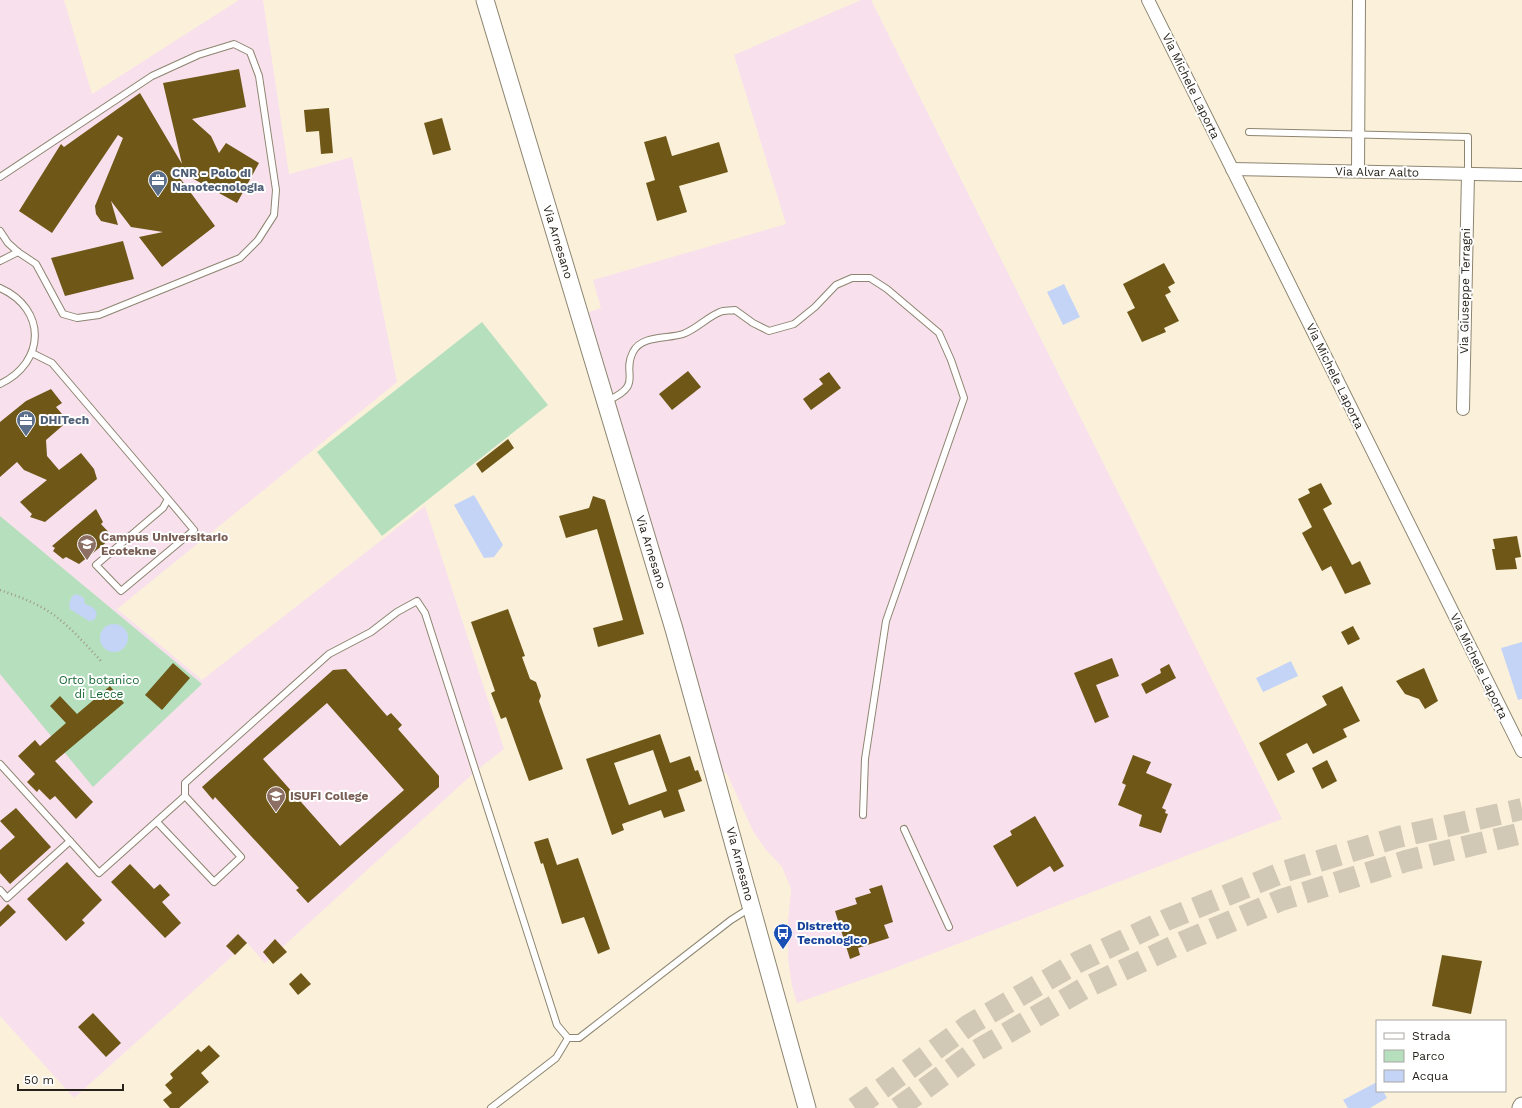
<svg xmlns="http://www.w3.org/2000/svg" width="1522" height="1108" font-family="'Work Sans',sans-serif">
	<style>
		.education { fill: #f8e0ec }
		.green { fill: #b6e0bd }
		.water { fill: #c4d4f6 }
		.building { fill: #6e5717; fill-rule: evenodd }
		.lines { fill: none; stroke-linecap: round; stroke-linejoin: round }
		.highway-tunnel { stroke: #d1c8b5; stroke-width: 22; stroke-dasharray: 22 11; stroke-linecap: butt }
		.lane-casing { stroke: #8d8571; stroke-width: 8 }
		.street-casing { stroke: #8d8571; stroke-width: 14 }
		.secondary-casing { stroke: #8d8571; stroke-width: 19 }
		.path { stroke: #9e9787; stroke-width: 2.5; stroke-dasharray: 1 3; stroke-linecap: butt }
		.lane { stroke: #fff; stroke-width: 6 }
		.street { stroke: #fff; stroke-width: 12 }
		.secondary { stroke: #fff; stroke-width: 17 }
		.labels { text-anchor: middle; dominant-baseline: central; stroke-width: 4; stroke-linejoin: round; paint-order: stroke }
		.street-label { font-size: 12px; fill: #27231b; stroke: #fff }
		.service-label { font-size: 12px; font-weight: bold; fill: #4e5e75; stroke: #fff; text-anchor: start }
		.education-label { font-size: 12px; font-weight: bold; fill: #785e54; stroke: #fff; text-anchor: start }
		.park-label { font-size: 12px; fill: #156731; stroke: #fff }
		.transit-label { font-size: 12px; font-weight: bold; fill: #164399; stroke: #fff; text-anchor: start }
	</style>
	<rect width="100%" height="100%" fill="#fbf1db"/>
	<g class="education">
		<polygon points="0,0 64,0 92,94 239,0 263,0 289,174 352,157 397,382 117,609 202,680 425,506 504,749 476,771 265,963 247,943 74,1098 0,1016"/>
		<polygon points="861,0 871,0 1282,819 895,968 797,1003 792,986 788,959 788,921 791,889 782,867 766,850 753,831 727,774 719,770 614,404 618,400 614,392 608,391 586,313 601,308 593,280 786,224 734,55"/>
	</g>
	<g class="green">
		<polygon points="482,322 548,405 382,536 317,452"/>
		<polygon points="0,516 202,684 93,787 0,674"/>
	</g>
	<g class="water">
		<polygon points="1064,284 1080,317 1063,325 1047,292"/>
		<polygon points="474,495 503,545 494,557 484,558 454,505"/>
		<path d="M77 594 84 598 85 604C93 606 101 612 94 620L89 621 70 609 69 604 72 596Z"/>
		<circle cx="114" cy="638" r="14"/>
		<polygon points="1522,642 1522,699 1518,700 1501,648"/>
		<polygon points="1291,661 1298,676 1263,692 1256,678"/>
		<polygon points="1377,1082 1377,1091 1383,1091 1387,1098 1370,1108 1348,1108 1343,1100"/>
	</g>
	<g class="building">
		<polygon points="239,69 246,107 192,119 211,136 219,153 226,143 259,163 237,203 172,167 215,226 162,267 139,237 163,232 131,227 111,201 118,225 101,221 96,214 95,206 123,138 118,135 52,233 19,211 61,144 64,147 140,93 182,164 163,83"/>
		<polygon points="329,108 333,153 321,154 319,131 306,132 304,110"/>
		<polygon points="442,118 451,150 433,155 424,123"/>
		<polygon points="666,136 672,156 719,142 728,172 679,186 687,212 657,221 646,183 655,180 644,142"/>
		<polygon points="123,241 134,279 65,296 51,258"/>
		<polygon points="1164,263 1175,283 1168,287 1171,292 1165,295 1179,321 1164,328 1166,332 1142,342 1127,312 1135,308 1123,284"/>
		<polygon points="688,371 701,387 672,410 659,394"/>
		<polygon points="829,372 841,388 811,410 803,399 823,384 819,379"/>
		<polygon points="51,389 62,403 56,407 68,421 46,440 47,456 59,470 81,453 94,469 97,479 45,522 30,517 32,514 20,502 47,480 24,470 17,462 0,477 0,422 26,401"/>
		<polygon points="508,439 514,448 482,473 476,464"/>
		<polygon points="1321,483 1332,504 1323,509 1352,565 1360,561 1371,584 1345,594 1331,566 1322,571 1302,533 1312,527 1298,499 1310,493 1308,489"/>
		<polygon points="593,496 605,500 644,634 598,647 593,628 623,620 597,529 566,538 559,516 589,508"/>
		<polygon points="96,509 103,522 101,524 113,537 79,564 66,557 63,559 53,551 55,548 52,546"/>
		<polygon points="1517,536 1521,557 1515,558 1517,569 1496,570 1492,549 1495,549 1493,539"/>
		<polygon points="508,609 525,656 522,657 530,679 536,682 541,696 539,701 563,769 529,781 506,717 501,719 491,693 495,691 471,622"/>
		<polygon points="1353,626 1360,639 1348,645 1341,632"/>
		<polygon points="1112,658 1119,676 1096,685 1109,717 1095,723 1074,673"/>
		<polygon points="173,663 190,678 162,710 145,695"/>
		<polygon points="1169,664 1176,678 1146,694 1141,684 1161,673 1160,669"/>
		<polygon points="1424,668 1438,701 1425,709 1419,699 1405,694 1396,681"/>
		<path d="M346 669 387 716 391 713 402 725 398 729 439 776V787L308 903 296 890 299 888 215 797 213 800 202 787 333 670ZM327 703 404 790 340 846 263 759Z"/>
		<polygon points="110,686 124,703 55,761 93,802 76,819 55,796 50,800 39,789 37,792 27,782 35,774 18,756 35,740 40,746 66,723 50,706 60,696 77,714"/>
		<polygon points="1342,686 1360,721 1343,729 1347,737 1313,754 1307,743 1286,754 1295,772 1278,781 1259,743 1327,705 1322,696"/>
		<path d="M660 734 670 763 690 756 695 771 698 770 702 781 678 790 685 811 664 818 661 810 622 824 624 830 612 835 586 759ZM653 750 667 791 629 805 614 763Z"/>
		<polygon points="1133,755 1151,762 1146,773 1172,784 1162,808 1166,810 1165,813 1168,814 1161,833 1139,826 1142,815 1118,805 1126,785 1122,783"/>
		<polygon points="1327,760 1337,781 1322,789 1312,768"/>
		<polygon points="16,808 51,847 10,884 0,873 0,850 15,837 0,821"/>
		<polygon points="1035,816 1064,866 1054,872 1050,866 1017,887 993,846 1012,835 1010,831"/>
		<polygon points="548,838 557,865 578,858 610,949 598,954 584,917 562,924 543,863 541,864 534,842"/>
		<polygon points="67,862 102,900 82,920 85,923 66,941 27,899"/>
		<polygon points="130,864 154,889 160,884 170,895 162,902 181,923 165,938 111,882"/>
		<polygon points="882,885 893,922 884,925 889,938 858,948 860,955 850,959 835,911 857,904 855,898 871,893 869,889"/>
		<polygon points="8,904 16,912 0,927 0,912"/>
		<polygon points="238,934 247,943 235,955 226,946"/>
		<polygon points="275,939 287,952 273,964 263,952"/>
		<polygon points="1442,955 1482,961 1471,1014 1432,1006"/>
		<polygon points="301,973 311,984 298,995 289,984"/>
		<polygon points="93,1013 121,1043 106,1057 78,1027"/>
		<polygon points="209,1045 220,1056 201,1073 209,1082 179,1108 170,1108 163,1100 172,1093 165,1085 173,1078 170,1074 198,1049 201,1052"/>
	</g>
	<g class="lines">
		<g class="highway-tunnel">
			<polyline points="855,1108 969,1025 1078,962 1166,920 1286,871 1398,837 1522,809"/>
			<polyline points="898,1108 976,1051 1083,989 1185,941 1281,900 1406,861 1522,833"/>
		</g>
		<defs>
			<g id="lane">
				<polyline points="1249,132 1468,137 1468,174"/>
				<polyline points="0,177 152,76 198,55 234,44 250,52 259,76 276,190 274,215 258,240 240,258 99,315 77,318 63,314 36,264 18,252 8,243 0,231"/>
				<polyline points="0,261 18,252"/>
				<path d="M0 288C47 309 46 362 0 384"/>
				<polyline points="32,353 52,363 168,499 163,508 96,565 121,591 194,530 168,499"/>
				<path d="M607 401C645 384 621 375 633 352 641 335 668 339 683 334 697 329 707 317 720 312 724 310 730 311 735 310L753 323 769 331 794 324 815 307 836 285 852 278H870L887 289 939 333 951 360 964 398 886 621 865 759 863 815"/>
				<polyline points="0,764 99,873 185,796"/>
				<polyline points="157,822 214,882 241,857 185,796 185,783 329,654 371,632 397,612 417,601 425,613 557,1025 568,1038 579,1038 731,920 750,908"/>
				<polyline points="904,829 949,927"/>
				<polyline points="0,890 7,898 70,841"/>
				<polyline points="491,1108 556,1058 568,1038"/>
			</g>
			<g id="street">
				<polyline points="1148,0 1522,751"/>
				<polyline points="1232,169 1522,175"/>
				<polyline points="1358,171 1359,0"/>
				<polyline points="1463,409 1468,174"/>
			</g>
			<g id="secondary">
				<polyline points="485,0 674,629 807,1108"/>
				<polyline points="1521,1108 1522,1106"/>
			</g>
		</defs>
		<use href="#lane" class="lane-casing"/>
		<use href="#street" class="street-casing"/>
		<use href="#secondary" class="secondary-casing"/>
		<path class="path" d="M0 590C17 596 35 602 51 613 70 626 86 645 102 662"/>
		<use href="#lane" class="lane"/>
		<use href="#street" class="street"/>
		<use href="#secondary" class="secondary"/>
	</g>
	<defs>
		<symbol id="office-pin" viewBox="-11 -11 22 30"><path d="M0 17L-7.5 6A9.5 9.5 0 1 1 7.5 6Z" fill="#5c6f8a" stroke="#fff"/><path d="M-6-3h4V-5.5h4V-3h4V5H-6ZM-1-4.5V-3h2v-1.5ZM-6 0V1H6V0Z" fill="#fff"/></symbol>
		<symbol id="university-pin" viewBox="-11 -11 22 30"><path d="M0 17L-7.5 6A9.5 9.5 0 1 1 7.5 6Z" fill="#8d6e63" stroke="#fff"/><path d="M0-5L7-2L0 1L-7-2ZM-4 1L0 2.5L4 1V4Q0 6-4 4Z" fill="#fff"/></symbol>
		<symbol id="bus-pin" viewBox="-11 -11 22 30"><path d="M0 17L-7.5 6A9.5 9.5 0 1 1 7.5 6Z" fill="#1a4fb4" stroke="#fff"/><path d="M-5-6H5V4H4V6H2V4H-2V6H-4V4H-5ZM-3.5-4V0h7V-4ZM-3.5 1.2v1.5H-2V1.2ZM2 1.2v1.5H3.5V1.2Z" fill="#fff"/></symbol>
	</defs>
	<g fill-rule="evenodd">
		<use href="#office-pin" x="147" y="169" width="22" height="30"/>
		<use href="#office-pin" x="15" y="409" width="22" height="30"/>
		<use href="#university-pin" x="76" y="533" width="22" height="30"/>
		<use href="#university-pin" x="265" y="785" width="22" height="30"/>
		<use href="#bus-pin" x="772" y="922" width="22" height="30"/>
	</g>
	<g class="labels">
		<g class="street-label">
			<text transform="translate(1191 86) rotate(64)">Via Michele Laporta</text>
			<text transform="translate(1377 172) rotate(1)">Via Alvar Aalto</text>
			<text transform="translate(558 242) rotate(73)">Via Arnesano</text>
			<text transform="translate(1465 291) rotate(-89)">Via Giuseppe Terragni</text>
			<text transform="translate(1335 376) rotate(64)">Via Michele Laporta</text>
			<text transform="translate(651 552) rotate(73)">Via Arnesano</text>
			<text transform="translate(1479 666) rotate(64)">Via Michele Laporta</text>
			<text transform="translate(740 864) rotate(75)">Via Arnesano</text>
		</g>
		<g class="service-label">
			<text x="172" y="173">CNR - Polo di<tspan x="172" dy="14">Nanotecnologia</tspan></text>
			<text x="40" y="420">DHITech</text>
		</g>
		<g class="education-label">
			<text x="101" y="537">Campus Universitario<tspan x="101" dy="14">Ecotekne</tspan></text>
			<text x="290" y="796">ISUFI College</text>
		</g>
		<g class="park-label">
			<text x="99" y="680">Orto botanico<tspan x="99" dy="14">di Lecce</tspan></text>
		</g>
		<g class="transit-label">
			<text x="797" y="926">Distretto<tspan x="797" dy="14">Tecnologico</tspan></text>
		</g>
	</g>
	<rect x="1376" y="1020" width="130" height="72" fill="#ffffff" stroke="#a9a7a4"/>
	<rect x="1384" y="1033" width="20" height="6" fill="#ffffff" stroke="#a9a7a4"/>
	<text x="1412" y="1040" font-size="12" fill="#27231b">Strada</text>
	<rect x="1384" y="1050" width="20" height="12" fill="#b6e0bd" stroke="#a9a7a4"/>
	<text x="1412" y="1060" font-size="12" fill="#27231b">Parco</text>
	<rect x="1384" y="1070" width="20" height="12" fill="#c4d4f6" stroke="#a9a7a4"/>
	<text x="1412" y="1080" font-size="12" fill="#27231b">Acqua</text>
	<path d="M18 1084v6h105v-6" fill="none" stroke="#27231b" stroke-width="2"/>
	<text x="24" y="1084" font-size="12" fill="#27231b" stroke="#ffffff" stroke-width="3" paint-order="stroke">50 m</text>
</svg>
